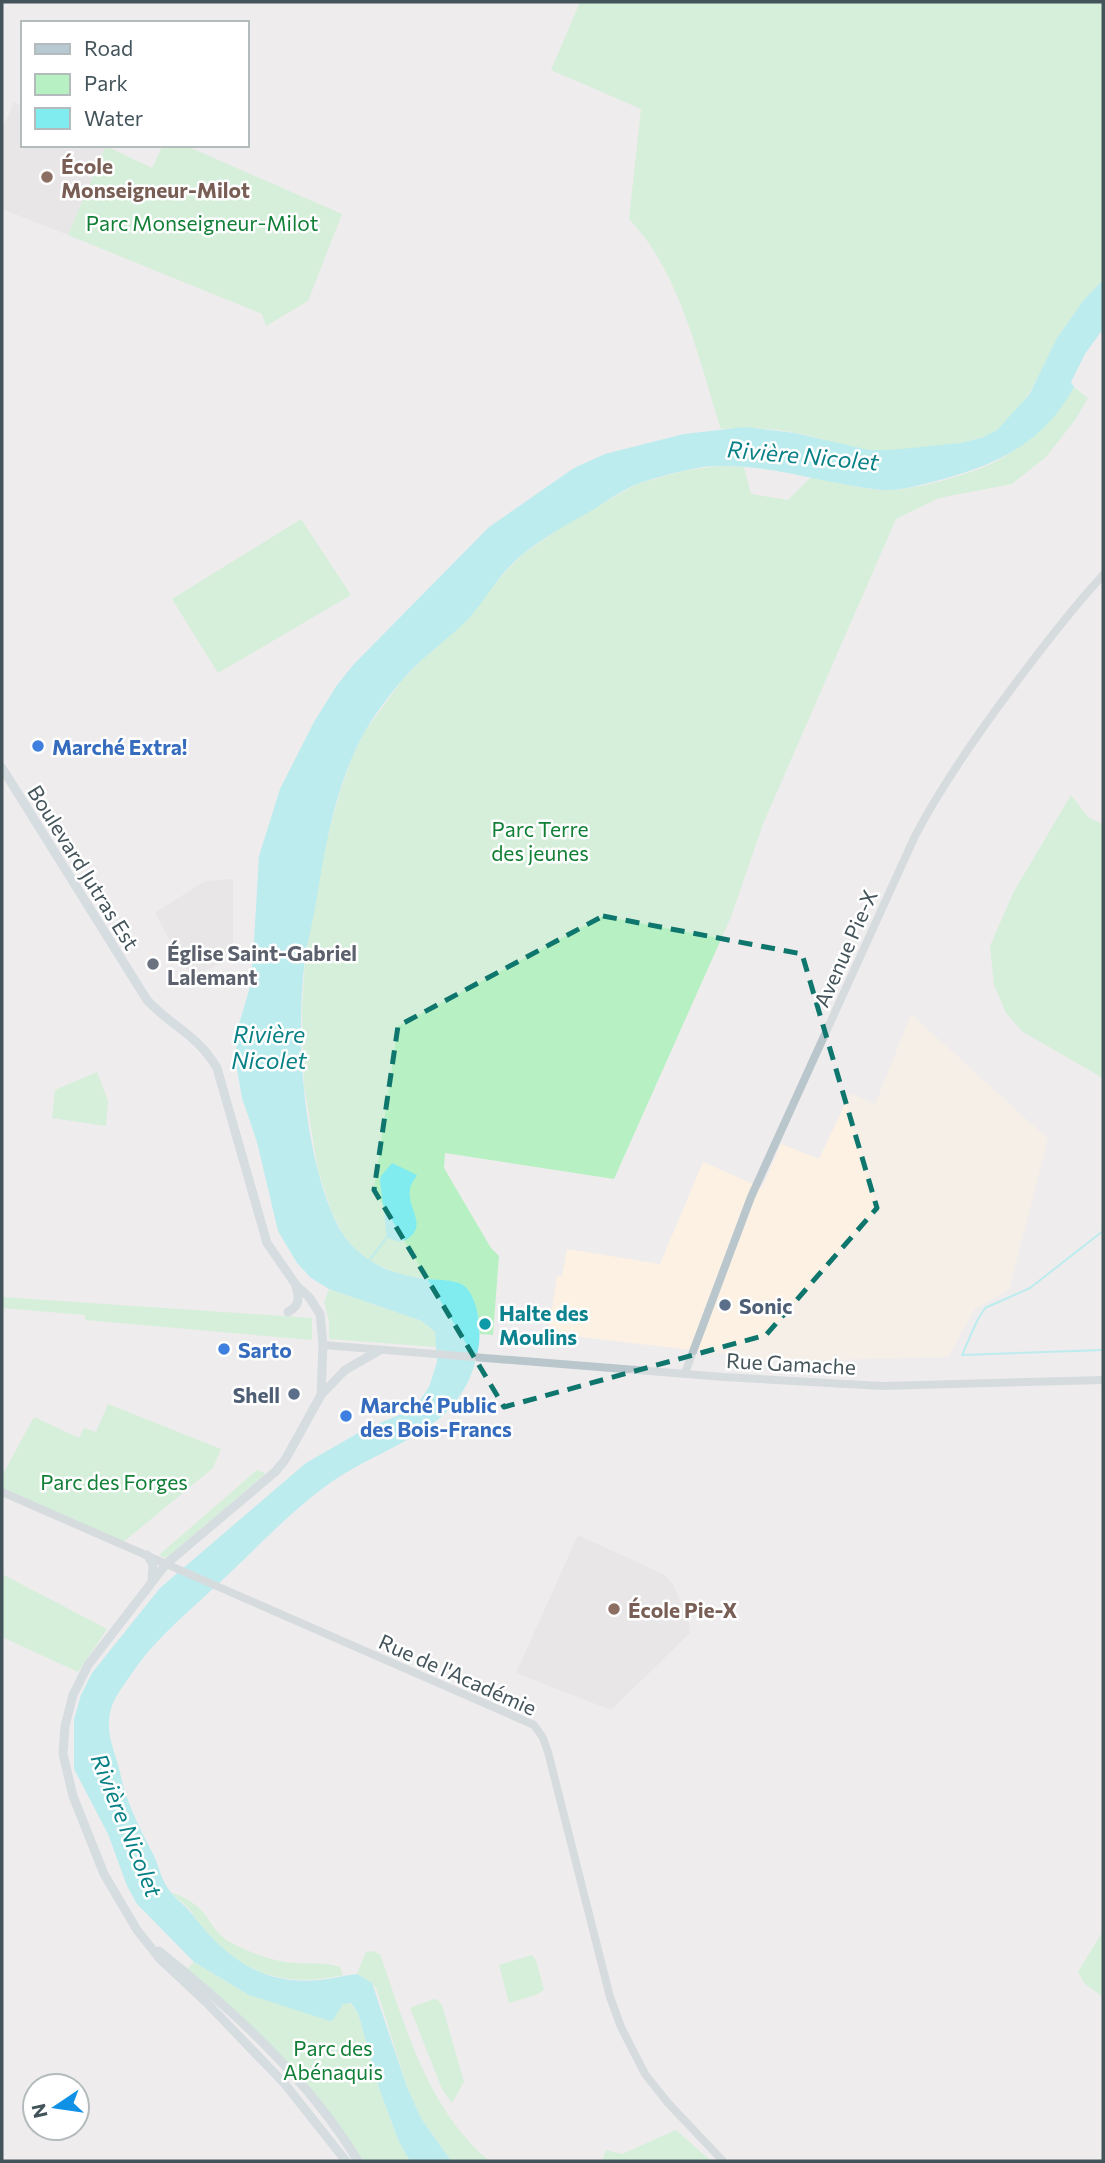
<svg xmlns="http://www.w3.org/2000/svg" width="1105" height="2163" font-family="Commissioner,sans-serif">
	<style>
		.commercial { fill: #fcf1e3 }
		.education { fill: #e0dddf }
		.green { fill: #b7f1c3 }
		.water { fill: #81ecf0 }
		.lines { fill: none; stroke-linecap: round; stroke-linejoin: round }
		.stream { stroke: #81ecf0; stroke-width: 2 }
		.tertiary { stroke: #b9c7cd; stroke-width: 8 }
		.secondary { stroke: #b8c9d2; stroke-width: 9 }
		.marked { fill: none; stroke: #0f766e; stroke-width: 5; stroke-dasharray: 14 9; stroke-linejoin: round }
		.education-dot { fill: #8d6e63; stroke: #fff; stroke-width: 2.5 }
		.shop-dot { fill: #3f7fe0; stroke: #fff; stroke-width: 2.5 }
		.worship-dot { fill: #6b7280; stroke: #fff; stroke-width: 2.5 }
		.service-dot { fill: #5c6f8a; stroke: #fff; stroke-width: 2.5 }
		.culture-dot { fill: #0f9aa8; stroke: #fff; stroke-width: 2.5 }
		.labels { text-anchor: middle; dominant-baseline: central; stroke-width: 5; stroke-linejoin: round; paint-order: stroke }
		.education-label { font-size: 21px; font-weight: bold; fill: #785e54; stroke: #fff; text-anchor: start }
		.park-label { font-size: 21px; fill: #117f36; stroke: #fff }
		.shop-label { font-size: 21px; font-weight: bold; fill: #366cbe; stroke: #fff; text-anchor: start }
		.street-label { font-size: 21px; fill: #44545b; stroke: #fff }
		.worship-label { font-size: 21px; font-weight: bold; fill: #5b616d; stroke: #fff; text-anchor: start }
		.service-label { font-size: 21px; font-weight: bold; fill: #4e5e75; stroke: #fff; text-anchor: start }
		.culture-label { font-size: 21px; font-weight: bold; fill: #0d838f; stroke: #fff; text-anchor: start }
		.water-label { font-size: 23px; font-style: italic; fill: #078186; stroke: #fff }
	</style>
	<rect width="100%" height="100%" fill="#efeced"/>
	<polygon class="commercial" points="911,1014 1048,1139 1009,1290 975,1309 948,1357 784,1361 548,1333 557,1276 562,1276 567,1249 660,1264 703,1162 762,1188 781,1144 819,1159 850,1093 875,1104"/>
	<g class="education">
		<polygon points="14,102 23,107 23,145 106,146 68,235 2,209 2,129"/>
		<polygon points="233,879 233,959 190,977 155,913 205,881"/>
		<polygon points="578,1535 665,1575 674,1586 689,1623 690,1633 611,1710 516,1673"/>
	</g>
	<g class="green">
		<path d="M580 2H1103V280C1086 298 1070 317 1057 339 1042 366 1033 394 1011 417 1003 426 992 434 980 438 951 447 900 454 869 450 844 447 820 437 796 433 772 428 746 427 721 429 699 361 680 271 629 219L641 109 551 70Z"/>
		<polygon points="163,145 184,145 342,214 308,301 266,326 262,314 68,235 106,146 152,168"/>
		<path d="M1074 387 1088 398 1075 420 1046 457 1012 484 939 498 896 519 763 824 731 917 614 1179 445 1153 444 1168 491 1248 499 1256 493 1335 480 1334 478 1315 473 1299 456 1282 403 1276 369 1261 355 1249 343 1234 332 1213 318 1170 304 1085 302 1009 305 960 324 849 340 792 353 755 365 731 403 679 427 655 465 622 506 571 522 555 564 525 637 484 687 470 721 466 744 467 751 494 788 500 811 477C834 481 867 491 890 490 916 490 980 472 1002 458 1027 443 1060 413 1074 387Z"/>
		<polygon points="301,519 351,595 218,673 172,599"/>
		<polygon points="1071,795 1089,818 1103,824 1103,1078 1023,1032 1006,1013 994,985 990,946 1013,893"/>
		<polygon points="97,1072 108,1101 106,1126 52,1118 55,1090"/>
		<polygon points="329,1289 422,1321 435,1332 437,1347 329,1339 329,1321 324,1302"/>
		<polygon points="2,1297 312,1318 312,1340 85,1320 85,1315 2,1308"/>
		<polygon points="108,1404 221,1449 213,1468 122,1543 2,1489 2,1476 34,1417 79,1438 84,1428 96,1432"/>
		<polygon points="257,1470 265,1473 262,1477 166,1558 159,1555"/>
		<polygon points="2,1574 107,1629 78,1672 2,1637"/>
		<path d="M170 1892C182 1896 193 1901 202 1911 213 1924 214 1932 230 1942 246 1951 269 1960 286 1962 304 1965 323 1961 340 1967L343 1975C287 1988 244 1974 205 1932 198 1924 194 1913 186 1906 181 1901 175 1897 170 1892Z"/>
		<polygon points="1103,1931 1103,1997 1085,1984 1078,1972"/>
		<path d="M372 1951 380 1954C406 2028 427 2108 489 2161H451L421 2118 407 2087 377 1990 372 1983 357 1974 366 1952Z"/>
		<polygon points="532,1955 536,1960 544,1990 536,1995 509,2003 499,1965"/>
		<polygon points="194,1962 249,1995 335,2015 343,2004 350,2003 358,2013 380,2091 399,2142 410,2161 363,2161 325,2108 186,1971"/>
		<polygon points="434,1999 438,2000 442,2005 464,2082 452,2103 442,2089 410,2008"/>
		<polygon points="676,2130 711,2161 602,2161 606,2150 622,2154"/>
	</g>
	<g class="water">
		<path d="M1103 280V329L1085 354 1071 382 1074 387C1043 445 992 467 932 482 916 486 899 491 882 490 828 485 775 465 720 466 695 466 670 474 646 481 625 487 609 500 591 511 562 527 531 544 508 568 494 584 483 602 469 618 449 639 424 655 404 678 385 700 367 724 355 751 334 797 325 847 317 897 314 918 308 938 305 959 295 1036 303 1149 335 1220 353 1258 386 1274 426 1279 437 1280 453 1279 463 1285 478 1296 481 1326 479 1344 467 1428 399 1439 339 1477 297 1504 254 1551 217 1585 185 1615 154 1640 130 1676 123 1687 114 1697 111 1709 106 1727 111 1742 116 1758 120 1770 122 1783 126 1795 133 1815 142 1833 152 1852 158 1863 160 1876 167 1887 174 1898 184 1904 192 1914 224 1957 263 1986 320 1980 332 1979 344 1975 357 1974L372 1983 407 2087 421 2118 451 2161H410L399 2142 380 2091 358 2013 351 2003 343 2004 333 2020 330 2021 249 1995 194 1962 137 1904 127 1886 108 1834 74 1769V1719L81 1695 92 1673 160 1588 306 1463 365 1429 404 1413 421 1399 429 1387 437 1362 435 1332 422 1321 329 1289 311 1278 297 1263 278 1231 257 1142 242 1098 236 1064 237 1031 249 990 253 958 259 856 280 789 314 722 337 685 354 664 489 527 574 468 605 454 684 434 745 427 795 433 869 450H891L960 443 981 438 997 430 1029 395 1057 338 1083 301Z"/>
		<path d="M392 1163 417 1175C415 1180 410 1184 410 1190 407 1208 427 1224 409 1238 401 1244 394 1241 387 1237L380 1181 381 1176Z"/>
	</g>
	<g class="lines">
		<g class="stream">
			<polyline points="1103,1231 1030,1288 985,1308 977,1321 962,1355 1103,1350"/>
			<polyline points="369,1261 387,1237"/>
		</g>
		<g class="tertiary">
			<polyline points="323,1345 724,1377 882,1386 1103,1380"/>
			<path d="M685 1373 751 1197 915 836C943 783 976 736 1012 688 1041 649 1070 611 1103 575"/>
			<polyline points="2,1492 534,1725 543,1738 548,1752 610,1997 621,2027 645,2074 668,2103 723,2161"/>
		</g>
		<g class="secondary">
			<path d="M2 768 147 1000C173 1028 196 1033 217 1068L267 1243 296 1285 309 1297 320 1314 323 1345 321 1395 285 1460 275 1472 166 1564 88 1665 73 1695 65 1726 63 1754 73 1796 104 1874 137 1930 160 1959 207 2003 284 2083 346 2161"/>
			<path d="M288 1312C299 1306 300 1299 296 1287"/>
			<polyline points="321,1395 345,1370 380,1350"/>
			<polyline points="147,1555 153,1564 152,1579"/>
			<path d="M159 1951C233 2010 309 2080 358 2161"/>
		</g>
	</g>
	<path d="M0 0H1105V2163H0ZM603 916 802 954 877 1208 766 1335 504 1407 374 1190 398 1026Z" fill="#efeced" fill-opacity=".55" fill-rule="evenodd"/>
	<path class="marked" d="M603 916 802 954 877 1208 766 1335 504 1407 374 1190 398 1026Z"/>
	<g class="education-dot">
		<circle cx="47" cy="177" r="7"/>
		<circle cx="614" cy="1609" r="7"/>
	</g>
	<g class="shop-dot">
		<circle cx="38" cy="746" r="7"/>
		<circle cx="224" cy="1349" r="7"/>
		<circle cx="346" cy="1416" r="7"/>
	</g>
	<circle class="worship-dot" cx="153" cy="964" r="7"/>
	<g class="service-dot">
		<circle cx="725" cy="1305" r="7"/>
		<circle cx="294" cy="1394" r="7"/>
	</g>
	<circle class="culture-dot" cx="485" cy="1324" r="7"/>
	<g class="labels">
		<g class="education-label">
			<text x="61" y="165">École<tspan x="61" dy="24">Monseigneur-Milot</tspan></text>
			<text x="628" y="1609">École Pie-X</text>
		</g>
		<g class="park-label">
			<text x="202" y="222">Parc Monseigneur-Milot</text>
			<text x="540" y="828">Parc Terre<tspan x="540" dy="24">des jeunes</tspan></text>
			<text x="114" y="1481">Parc des Forges</text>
			<text x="333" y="2047">Parc des<tspan x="333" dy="24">Abénaquis</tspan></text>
		</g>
		<g class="shop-label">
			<text x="52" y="746">Marché Extra!</text>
			<text x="238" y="1349">Sarto</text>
			<text x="360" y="1404">Marché Public<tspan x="360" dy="24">des Bois-Francs</tspan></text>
		</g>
		<g class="street-label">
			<text transform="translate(84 867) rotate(58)">Boulevard Jutras Est</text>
			<text transform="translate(845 948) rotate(-66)">Avenue Pie-X</text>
			<text transform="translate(791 1363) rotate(3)">Rue Gamache</text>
			<text transform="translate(458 1674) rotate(24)">Rue de l'Académie</text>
		</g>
		<g class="worship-label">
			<text x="167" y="952">Église Saint-Gabriel<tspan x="167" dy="24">Lalemant</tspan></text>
		</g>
		<g class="service-label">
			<text x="739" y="1305">Sonic</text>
			<text x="280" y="1394" text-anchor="end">Shell</text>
		</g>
		<g class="culture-label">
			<text x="499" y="1312">Halte des<tspan x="499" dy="24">Moulins</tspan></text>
		</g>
		<g class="water-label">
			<text transform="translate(803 455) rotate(5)">Rivière Nicolet</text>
			<text x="269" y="1034">Rivière<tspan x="269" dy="26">Nicolet</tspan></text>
			<text transform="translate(127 1825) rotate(68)">Rivière Nicolet</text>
		</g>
	</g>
	<rect width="1105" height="2163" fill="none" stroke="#44545b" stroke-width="7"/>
	<rect x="21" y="21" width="228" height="126" fill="#ffffff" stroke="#b4bbbd" stroke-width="2"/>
	<rect x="35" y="44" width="35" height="10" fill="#b8c9d2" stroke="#b4bbbd" stroke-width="2"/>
	<text x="84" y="56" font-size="21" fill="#44545b">Road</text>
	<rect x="35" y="74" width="35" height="21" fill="#b7f1c3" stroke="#b4bbbd" stroke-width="2"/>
	<text x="84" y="91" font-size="21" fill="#44545b">Park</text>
	<rect x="35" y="108" width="35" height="21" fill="#81ecf0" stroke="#b4bbbd" stroke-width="2"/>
	<text x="84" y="126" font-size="21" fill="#44545b">Water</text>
	<g transform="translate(56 2107) rotate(257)"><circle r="33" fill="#ffffff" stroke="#b4bbbd" stroke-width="2"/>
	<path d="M0-5L12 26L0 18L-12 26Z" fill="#0f91e6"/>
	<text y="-10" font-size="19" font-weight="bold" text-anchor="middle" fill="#44545b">N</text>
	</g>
</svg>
